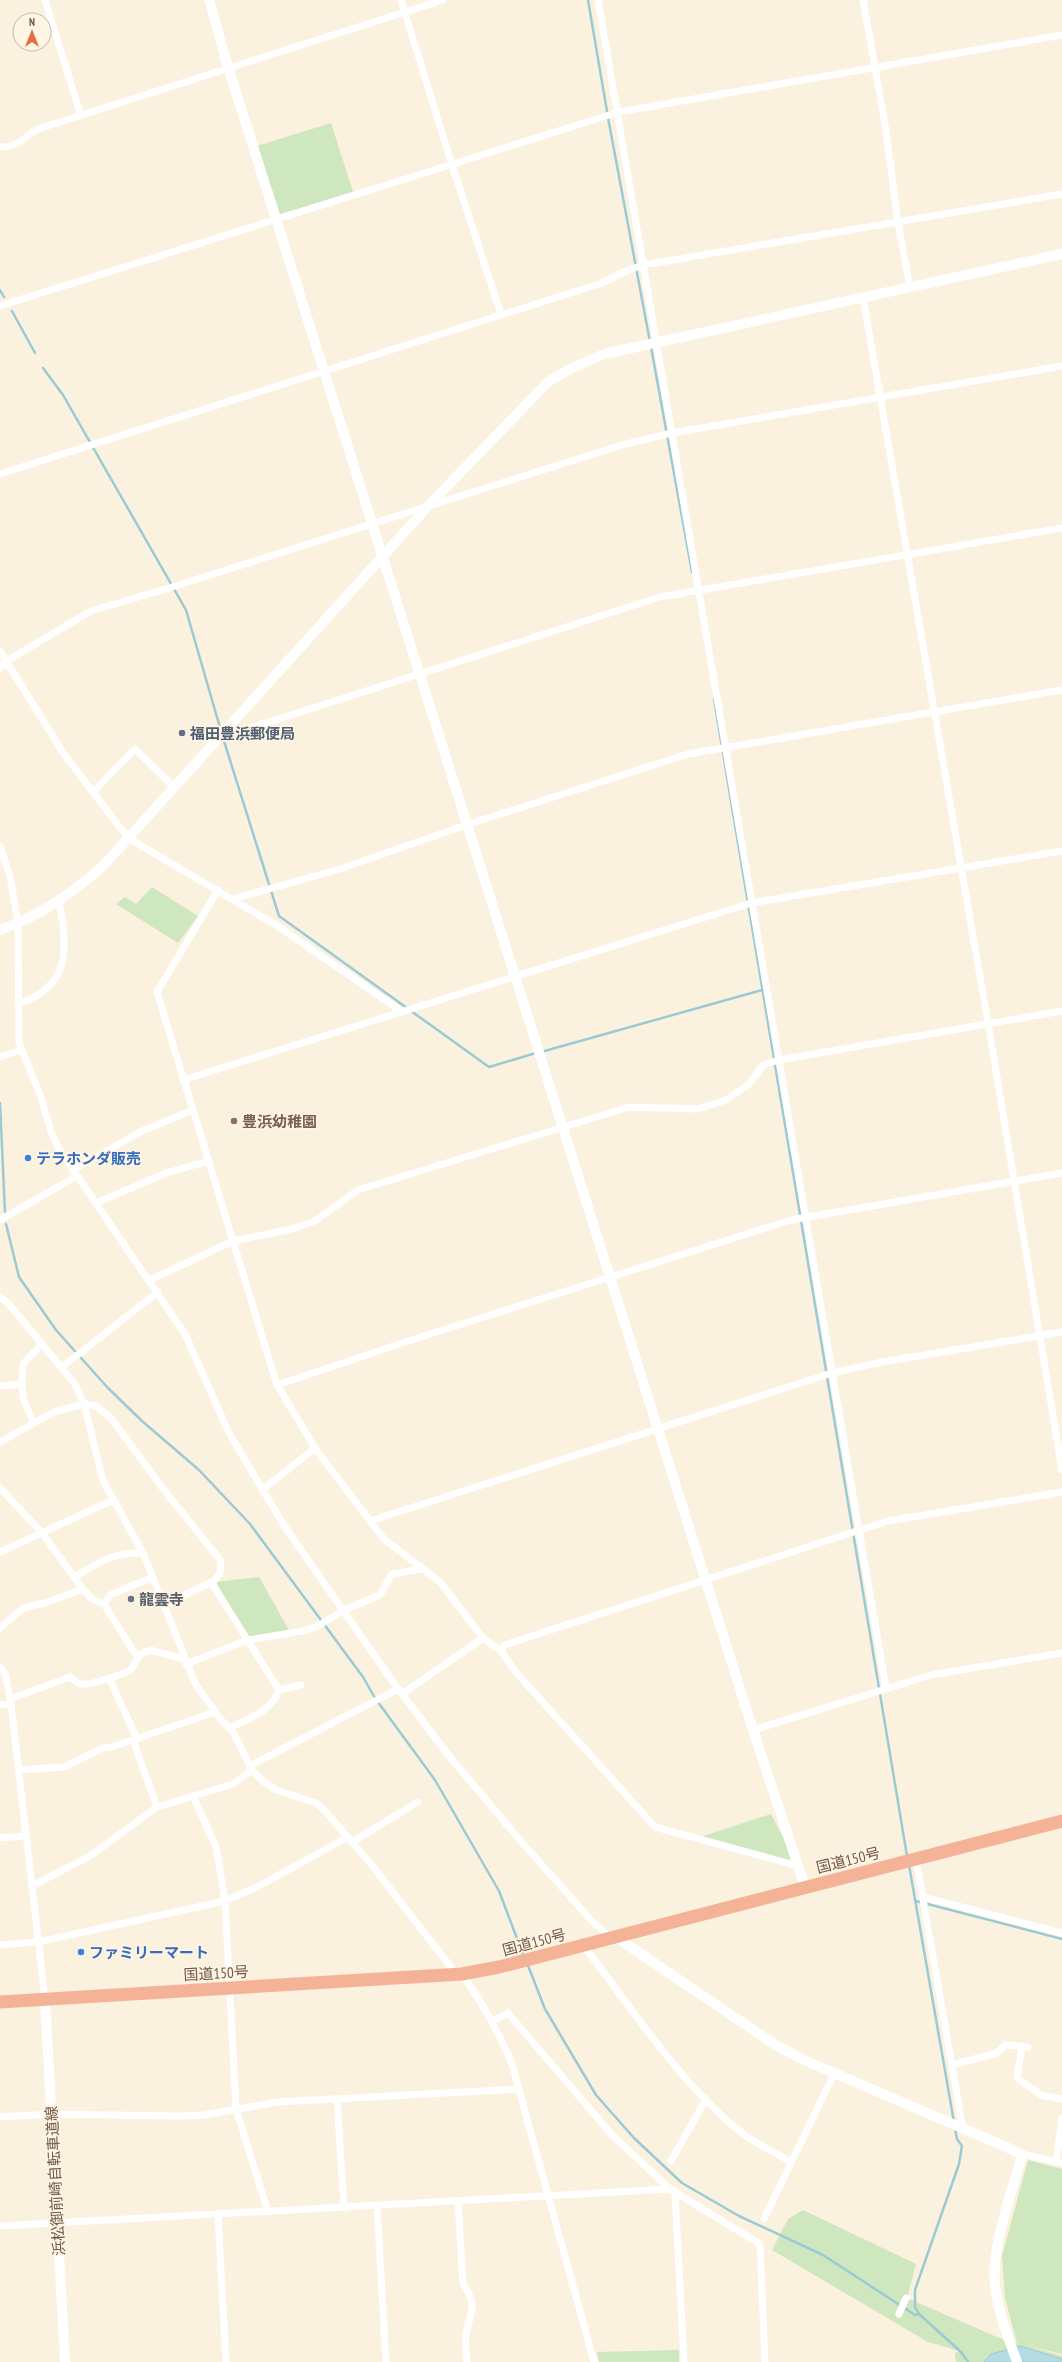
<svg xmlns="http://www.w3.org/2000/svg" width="1062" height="2362" font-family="'PT Sans Narrow','Noto Sans JP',sans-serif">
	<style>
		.green { fill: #cee7be }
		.water { fill: #b5dbe3; stroke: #9bcad5 }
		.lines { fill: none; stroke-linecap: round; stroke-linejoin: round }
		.stream { stroke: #9bcad5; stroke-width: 2.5 }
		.street { stroke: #fff; stroke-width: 7 }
		.secondary { stroke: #fff; stroke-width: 10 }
		.highway { stroke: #f4b297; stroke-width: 13 }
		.service-dot { fill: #5c6f8a; stroke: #fff5e4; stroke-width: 1.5 }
		.education-dot { fill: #8d6e63; stroke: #fff5e4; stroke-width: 1.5 }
		.shop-dot { fill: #3f7fe0; stroke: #fff5e4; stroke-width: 1.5 }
		.worship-dot { fill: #6b7280; stroke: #fff5e4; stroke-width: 1.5 }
		.labels { text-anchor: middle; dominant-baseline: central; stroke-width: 3.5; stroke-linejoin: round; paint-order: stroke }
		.service-label { font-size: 15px; font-weight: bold; fill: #4e5e75; stroke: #fff5e4; text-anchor: start }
		.education-label { font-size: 15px; font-weight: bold; fill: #785e54; stroke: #fff5e4; text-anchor: start }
		.shop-label { font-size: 15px; font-weight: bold; fill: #366cbe; stroke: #fff5e4; text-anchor: start }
		.worship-label { font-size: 15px; font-weight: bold; fill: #5b616d; stroke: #fff5e4; text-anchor: start }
		.street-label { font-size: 15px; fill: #705748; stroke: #fff5e4 }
	</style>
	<rect width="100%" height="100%" fill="#fbf1df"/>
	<g class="green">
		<polygon points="331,123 353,192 280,214 257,146"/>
		<polygon points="152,887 198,916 178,943 116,904 125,897 136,904"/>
		<polygon points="259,1577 289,1630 249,1638 216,1582"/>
		<polygon points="771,1814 798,1866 694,1839"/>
		<polygon points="1028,2160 1062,2169 1062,2354 1029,2346 1062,2356 1062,2362 956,2362 955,2353 959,2351 928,2342 772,2250 788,2219 803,2210 916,2264 907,2298 997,2337 1017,2343 1005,2298 1002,2256"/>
		<polygon points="679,2350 679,2362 599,2362 597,2352"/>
	</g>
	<polygon class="water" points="1020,2346 1062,2359 1062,2362 984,2362 991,2354"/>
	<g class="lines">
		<g class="stream">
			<polyline points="588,0 609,123 650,342"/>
			<polyline points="0,290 4,297"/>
			<polyline points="12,311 35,353"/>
			<polyline points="651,347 692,572"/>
			<polyline points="43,368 63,395 186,610 221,731"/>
			<polyline points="714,699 907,1856"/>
			<polyline points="223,738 279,916 489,1067 536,1053"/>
			<polyline points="541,1052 762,990"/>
			<polyline points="0,1103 5,1212"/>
			<polyline points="6,1224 19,1277 56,1330 108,1388 142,1421 199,1470 250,1524 363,1677 375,1698 435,1780 499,1891 524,1957"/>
			<polyline points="909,1865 954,2122"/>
			<polyline points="916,1901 1062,1939"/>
			<polyline points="527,1963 545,2009 596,2095 634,2138 682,2183 739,2216 823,2255 915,2315 919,2314"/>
			<polyline points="955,2129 957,2139 962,2146 959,2164 915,2290 915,2307 919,2314 961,2352 968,2362"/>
		</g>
		<g class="street">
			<polyline points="45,0 81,116"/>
			<polyline points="401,0 452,165 501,314"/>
			<polyline points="598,0 886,1688"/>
			<polyline points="863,0 885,124 898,222 910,288"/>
			<path d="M0 147C24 146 22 136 41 128L443 0"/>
			<polyline points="863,297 988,1023 1062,1470"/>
			<polyline points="0,306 619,112 1062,35"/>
			<polyline points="0,474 602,283 626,271 643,265 1062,194"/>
			<polyline points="0,651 64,754 128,838 276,925 401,1011"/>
			<polyline points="0,668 5,662 91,611 169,588 622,445 672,433 1062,366"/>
			<polyline points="225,729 241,731 660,597 1062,528"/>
			<polyline points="93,792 135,749 174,787"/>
			<polyline points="0,846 10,876 18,924 19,1043 41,1097 51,1132 61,1152 185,1334 229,1433 285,1527 398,1689 450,1757 519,1839 591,1920 611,1938"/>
			<polyline points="218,890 157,992 277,1385 317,1451 384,1539 440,1582 483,1638 501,1651 515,1671 655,1827 798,1866"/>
			<polyline points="233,899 340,869 466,825 688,754 1062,690"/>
			<path d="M18 1004C70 987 69 949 59 902"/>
			<polyline points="0,1057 21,1050"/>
			<polyline points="183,1080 751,903 1062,851"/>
			<polyline points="73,1170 142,1131 193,1110"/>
			<polyline points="96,1203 169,1172 209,1161"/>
			<polyline points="0,1220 77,1176"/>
			<polyline points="150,1280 233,1241 292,1229 315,1221 358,1190 629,1107 698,1109 726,1100 749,1084 763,1065 779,1060 1062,1011"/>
			<polyline points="0,1297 8,1303 75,1384 84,1404 103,1481 143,1553 196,1685 222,1721 233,1732 252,1770 263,1781 276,1790 316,1803 324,1810 371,1864 457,1975"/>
			<polyline points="62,1367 158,1292"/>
			<polyline points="22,1384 23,1364 42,1344"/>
			<polyline points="277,1385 405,1342 791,1220 1062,1173"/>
			<polyline points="0,1386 22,1384 23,1398 33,1422"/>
			<polyline points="0,1442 54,1412 84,1404 96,1406 111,1418 161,1486 221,1561 220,1574 214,1581 164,1605"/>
			<polyline points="0,1488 42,1533 83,1589 92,1599 104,1604 137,1657"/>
			<polyline points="262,1490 315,1448"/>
			<polyline points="370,1521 832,1373 882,1362 1062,1332"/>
			<polyline points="0,1552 113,1500"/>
			<path d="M74 1577C101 1562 111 1552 143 1553"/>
			<path d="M211 1582 279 1690C272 1711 249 1718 230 1728"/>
			<polyline points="104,1604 110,1595 153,1577"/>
			<polyline points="0,1628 23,1608 45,1603 83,1589"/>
			<polyline points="501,1651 504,1645 888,1521 1062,1492"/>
			<polyline points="186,1664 248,1640 303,1631 318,1626 344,1610 380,1595 392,1574 422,1569"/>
			<polyline points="0,1667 5,1673 11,1704 45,1999"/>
			<polyline points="109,1678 137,1739"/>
			<polyline points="279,1690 301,1685"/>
			<polyline points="402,1694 483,1638"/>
			<path d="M10 1699 70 1677C73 1679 77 1683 80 1684 88 1686 124 1675 131 1669 140 1660 133 1656 150 1650L184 1659"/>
			<polyline points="0,1705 11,1704"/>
			<polyline points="753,1730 931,1675 1062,1653"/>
			<polyline points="133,1740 157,1807"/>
			<polyline points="250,1766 398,1689"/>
			<polyline points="19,1770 64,1767 103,1748 112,1747 215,1712"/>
			<polyline points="193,1796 216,1847 219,1864 225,1901 236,2109 268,2212"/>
			<polyline points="0,1838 26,1836"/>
			<polyline points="352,1842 418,1802"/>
			<polyline points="916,1859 963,2129"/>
			<polyline points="32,1886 90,1856 157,1807 233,1784 252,1770"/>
			<polyline points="923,1897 1062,1933"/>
			<polyline points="0,1945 38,1942 225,1901 257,1887 348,1837"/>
			<path d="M583 1945C632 2008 679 2083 742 2133 756 2144 775 2152 791 2162"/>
			<path d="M462 1974C482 2003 499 2031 512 2064L594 2362"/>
			<polyline points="493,2021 508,2013 611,2134 670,2189 760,2244 765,2362"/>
			<polyline points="1022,2046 1017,2078 1041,2095 1062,2099"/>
			<polyline points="952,2065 997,2053 1005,2045 1028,2047"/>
			<polyline points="337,2099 344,2208"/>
			<polyline points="0,2117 52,2114 178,2116 204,2115 278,2102 518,2089"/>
			<polyline points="1022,2154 1062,2163"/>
			<polyline points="671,2161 706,2099"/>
			<polyline points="1056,2162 1062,2118"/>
			<polyline points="675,2193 684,2362"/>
			<path d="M458 2201 463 2284C478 2306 471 2310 466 2334 464 2342 467 2353 467 2362"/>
			<polyline points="377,2206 386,2362"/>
			<polyline points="218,2215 226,2362"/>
			<polyline points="764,2219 834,2074"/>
			<polyline points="0,2226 670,2189"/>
			<polyline points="899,2314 906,2298"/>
		</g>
		<g class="secondary">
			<polyline points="209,0 228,67 753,1730 805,1887"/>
			<path d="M0 930C40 916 72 894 103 866L429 505 548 382 570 369 604 354 1062 254"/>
			<path d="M616 1937 774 2044 804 2060 1022 2154C1012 2194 991 2245 995 2285 998 2312 1008 2337 1017 2362"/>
			<polyline points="45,1999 65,2362"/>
		</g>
		<polyline class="highway" points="0,2002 462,1974 499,1967 1062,1821"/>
	</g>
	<circle class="service-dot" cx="182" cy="733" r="4"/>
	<circle class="education-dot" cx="234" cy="1121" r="4"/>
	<g class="shop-dot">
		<circle cx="28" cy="1158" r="4"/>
		<circle cx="81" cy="1952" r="4"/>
	</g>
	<circle class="worship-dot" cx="131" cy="1599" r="4"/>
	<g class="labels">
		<g class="service-label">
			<text x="190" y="733">福田豊浜郵便局</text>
		</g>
		<g class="education-label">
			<text x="242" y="1121">豊浜幼稚園</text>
		</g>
		<g class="shop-label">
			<text x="36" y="1158">テラホンダ販売</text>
			<text x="89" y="1952">ファミリーマート</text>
		</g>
		<g class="worship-label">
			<text x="139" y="1599">龍雲寺</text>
		</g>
		<g class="street-label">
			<text transform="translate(848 1860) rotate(-14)">国道150号</text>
			<text transform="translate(534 1942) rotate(-15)">国道150号</text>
			<text transform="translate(216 1973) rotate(-3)">国道150号</text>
			<text transform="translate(55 2181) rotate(-93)">浜松御前崎自転車道線</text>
		</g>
	</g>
	<g transform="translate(32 32)"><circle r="19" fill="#fff5e4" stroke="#c6b6a6"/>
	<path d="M0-3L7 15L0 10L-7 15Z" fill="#e36d46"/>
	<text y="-6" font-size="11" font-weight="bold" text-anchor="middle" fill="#705748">N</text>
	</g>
</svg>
